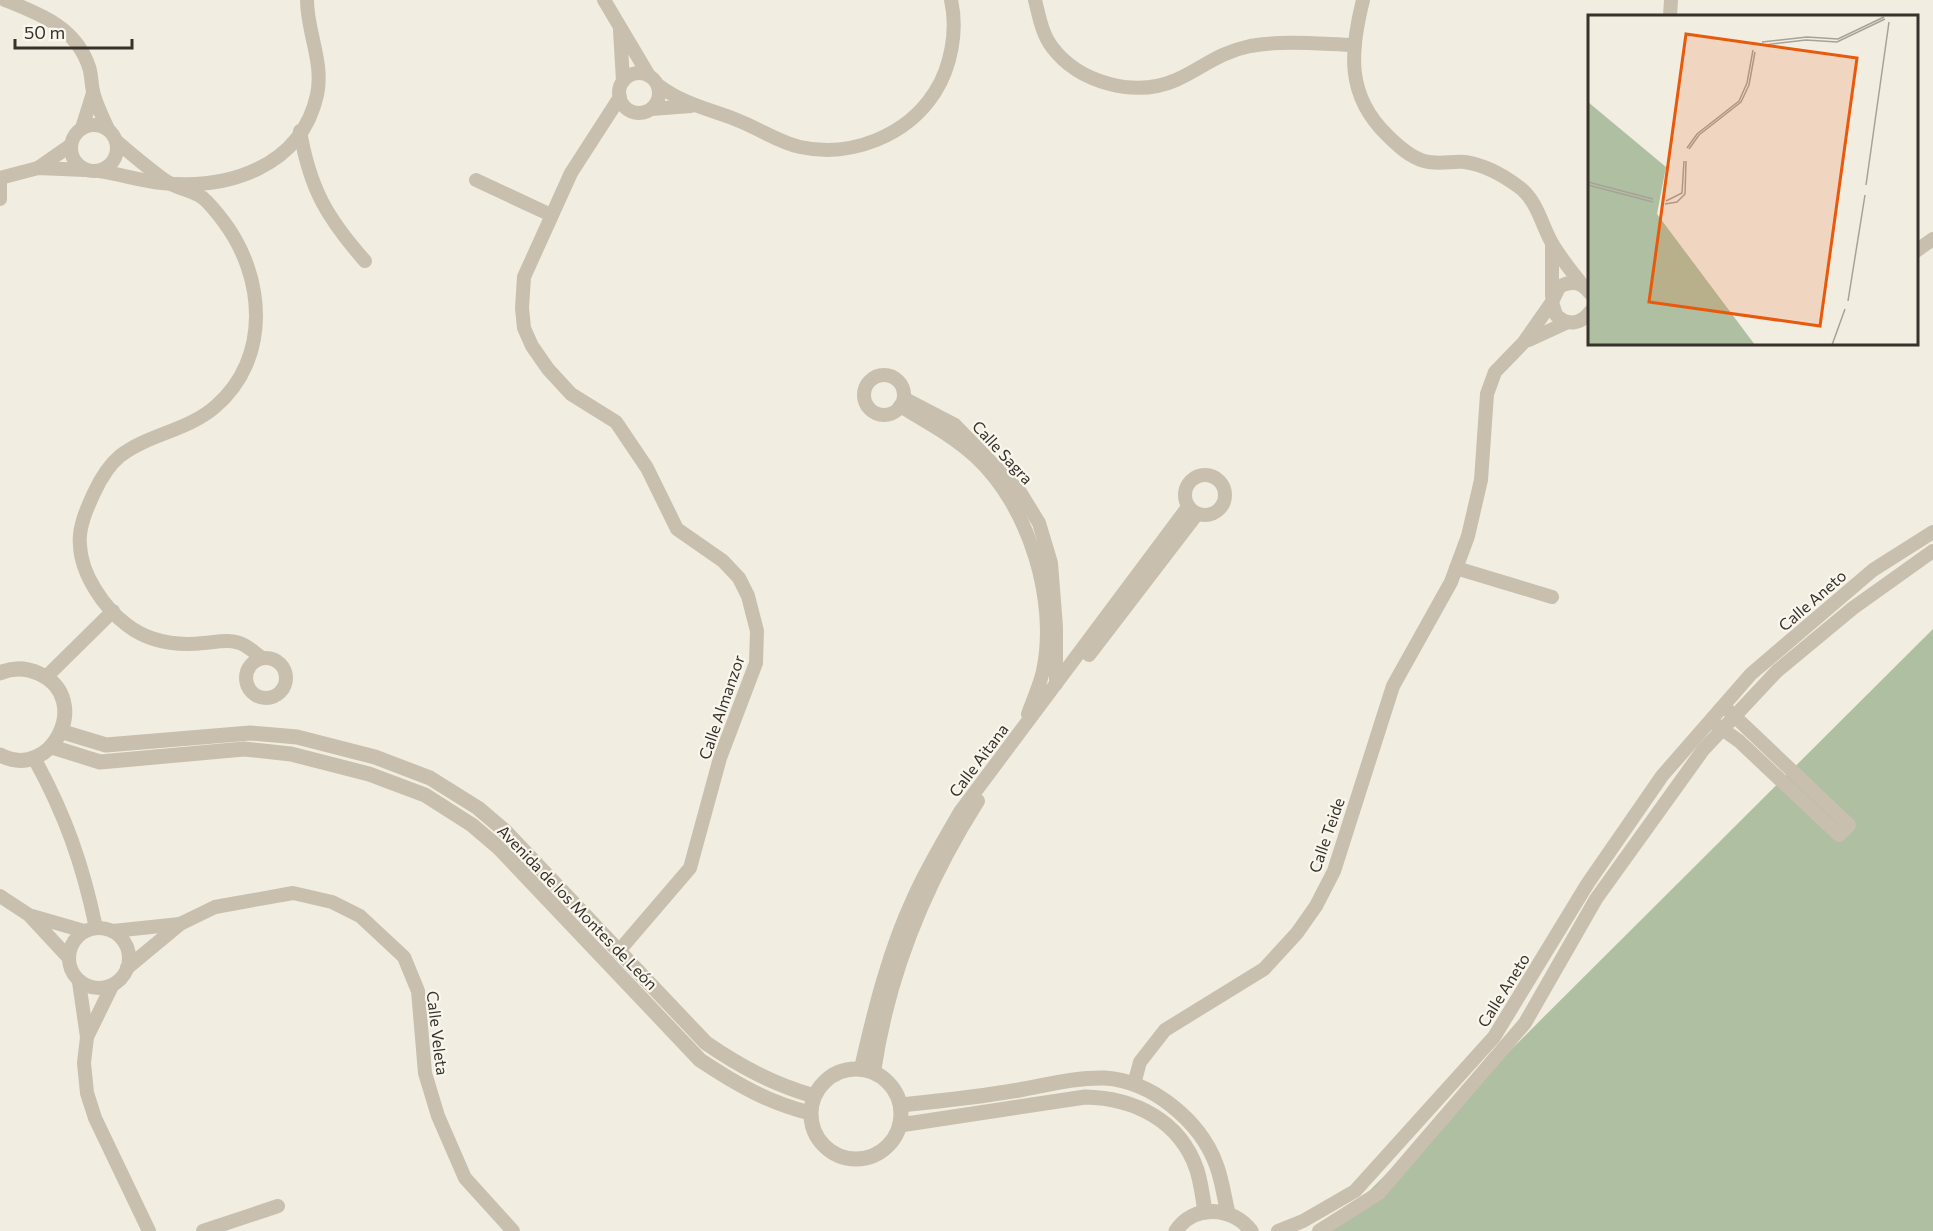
<svg xmlns="http://www.w3.org/2000/svg" width="1933" height="1231" font-family="Commissioner,sans-serif">
	<style>
		.green { fill: #afbfa2 }
		.lines { fill: none; stroke-linecap: round; stroke-linejoin: round }
		.minor { stroke: #c8bfae; stroke-width: 14 }
		.tertiary { stroke: #c8bfae; stroke-width: 15 }
		.labels { text-anchor: middle; dominant-baseline: central; stroke-width: 4.5; stroke-linejoin: round; paint-order: stroke }
		.street-label { font-size: 16px; fill: #37322b; stroke: #f9f6ed }
		.inset-road { fill: none; stroke: #a7a298; stroke-width: 1.5 }
		.view { fill: #e8590c; fill-opacity: 0.15; stroke: #e8590c; stroke-width: 3 }
		.inset-edge { fill: none; stroke: #37322b; stroke-width: 3 }
	</style>
	<rect width="100%" height="100%" fill="#f1ede1"/>
	<polygon class="green" points="1933,629 1933,1231 1329,1231"/>
	<g class="lines">
		<g class="minor">
			<path d="M5 0C40 14 76 27 89 67 92 76 91 86 94 95 97 106 103 118 108 129"/>
			<polyline points="604,0 648,74"/>
			<path d="M1035 0C1039 16 1042 34 1052 47 1079 83 1135 98 1176 80 1203 68 1217 53 1250 46 1284 40 1320 44 1355 45"/>
			<path d="M1363 0C1350 52 1346 95 1387 135 1398 146 1410 157 1424 161 1437 165 1452 161 1465 162 1485 165 1503 175 1519 187 1538 201 1542 227 1553 245 1562 260 1573 273 1583 286"/>
			<polyline points="1670,16 1671,0"/>
			<polyline points="620,30 623,81"/>
			<circle cx="639" cy="93" r="20"/>
			<path d="M658 85C683 104 709 109 737 120 758 128 778 142 800 147 851 158 907 136 935 92 951 67 958 30 951 0"/>
			<polyline points="651,109 691,106"/>
			<circle cx="94" cy="148" r="23"/>
			<polyline points="82,128 93,93"/>
			<path d="M300 131C310 189 327 218 365 261"/>
			<path d="M116 141C133 155 149 169 166 181 177 189 192 190 203 198 210 204 218 214 224 222 265 277 271 358 216 406 188 431 148 434 120 456 109 465 100 480 94 493 87 508 78 528 80 545 81 574 104 608 127 625 149 642 176 646 204 643 216 642 232 638 244 645 250 648 256 654 262 658"/>
			<polyline points="38,168 71,145"/>
			<path d="M99 171C120 174 141 181 162 183 228 190 301 167 317 95 324 62 307 32 307 0"/>
			<polyline points="0,178 38,168 85,170"/>
			<polyline points="476,180 551,215"/>
			<polyline points="0,182 0,199"/>
			<polyline points="1916,251 1933,239"/>
			<path d="M1590 293C1581 282 1571 280 1559 287L1552 302 1556 315C1567 326 1580 325 1590 312"/>
			<polyline points="1552,296 1552,246"/>
			<polyline points="1529,340 1568,322"/>
			<circle cx="884" cy="395" r="20"/>
			<polyline points="905,399 955,425 1020,492 1039,523 1051,563 1056,627 1056,684"/>
			<path d="M900 406C927 422 953 436 976 457 1029 506 1058 601 1043 671 1040 685 1033 700 1028 714"/>
			<circle cx="1205" cy="495" r="20"/>
			<polyline points="1456,568 1552,597"/>
			<polyline points="1089,655 1197,514"/>
			<circle cx="266" cy="678" r="20"/>
			<polyline points="46,677 113,611"/>
			<polyline points="1715,724 1739,741 1839,835 1849,825 1729,711"/>
			<path d="M34 758C65 814 83 865 96 928"/>
			<polyline points="0,896 29,915 68,957"/>
			<polyline points="32,916 84,931"/>
			<circle cx="99" cy="958" r="30"/>
			<polyline points="113,931 180,924"/>
			<polyline points="618,952 690,868 720,758 756,663 757,631 748,596 739,578 723,561 677,529 647,468 616,422 571,394 548,369 532,346 524,328 522,308 524,277 571,173 620,97"/>
			<polyline points="127,968 180,924 215,907 293,893 332,902 360,916 404,957 418,991 425,1073 438,1116 465,1178 513,1231"/>
			<polyline points="79,982 87,1037 84,1063 87,1093 95,1118 149,1231"/>
			<polyline points="88,1035 112,986"/>
			<path d="M861 1068C874 1011 889 950 914 897 927 868 944 840 960 812L1188 507"/>
			<path d="M874 1072C888 976 926 883 978 801"/>
			<polyline points="1134,1084 1140,1062 1165,1030 1264,969 1297,933 1316,906 1334,871 1393,686 1451,582 1468,536 1481,480 1487,394 1495,372 1524,342 1552,302"/>
			<polyline points="203,1231 278,1206"/>
			<polyline points="1278,1231 1303,1221 1355,1191 1494,1037 1588,883 1662,776 1751,674 1873,570 1933,532"/>
			<polyline points="1319,1231 1379,1193 1525,1023 1596,899 1703,750 1777,671 1853,608 1933,551"/>
		</g>
		<g class="tertiary">
			<path d="M0 673C13 667 27 668 40 674 93 699 52 782 0 755"/>
			<path d="M63 732 106 745 250 733 297 737 375 757 430 778 478 808 505 831 706 1043C741 1067 773 1084 814 1096"/>
			<path d="M52 747 100 762 244 749 291 754 369 774 425 795 472 825 499 848 700 1060C736 1084 769 1103 810 1113"/>
			<circle cx="856" cy="1114" r="45"/>
			<path d="M901 1105C941 1101 980 1097 1019 1090 1047 1085 1077 1077 1105 1078 1152 1081 1200 1121 1216 1164 1222 1179 1224 1197 1228 1213"/>
			<path d="M900 1125 1085 1097C1134 1098 1180 1120 1197 1170 1201 1183 1203 1198 1205 1212"/>
			<path d="M1176 1231C1193 1204 1233 1206 1251 1231"/>
		</g>
	</g>
	<g class="labels">
		<g class="street-label">
			<text transform="translate(1003 452) rotate(47)">Calle Sagra</text>
			<text transform="translate(1812 600) rotate(-41)">Calle Aneto</text>
			<text transform="translate(721 707) rotate(-71)">Calle Almanzor</text>
			<text transform="translate(978 760) rotate(-53)">Calle Aitana</text>
			<text transform="translate(1326 835) rotate(-71)">Calle Teide</text>
			<text transform="translate(578 907) rotate(46)">Avenida de los Montes de León</text>
			<text transform="translate(1503 990) rotate(-58)">Calle Aneto</text>
			<text transform="translate(438 1033) rotate(83)">Calle Veleta</text>
		</g>
	</g>
	<g transform="translate(1588 15)">
		<rect width="330" height="330" fill="#f1ede1"/>
		<path d="M0 87 78 152 69 199 167 330H0Z" fill="#afbfa2"/>
		<path class="inset-road" d="M174 27 219 22 250 24 296 2M176 30 218 25 249 27 297 4M99 133 109 119 151 86 159 68 165 35M101 134 111 120 153 87 161 70 167 37M0 167 65 184M0 170 65 187M278 170 301 7M78 186 94 178 96 146M77 189 89 187 97 179 98 146M260 286 277 180M244 330 257 294"/>
		<path class="view" d="M98 19 269 43 232 311 61 287Z"/>
		<rect width="330" height="330" class="inset-edge"/>
	</g>
	<path d="M15 39v9h117v-9" fill="none" stroke="#37322b" stroke-width="3"/>
	<text x="24" y="39" font-size="18" fill="#37322b" stroke="#f9f6ed" stroke-width="4.5" paint-order="stroke">50 m</text>
</svg>
